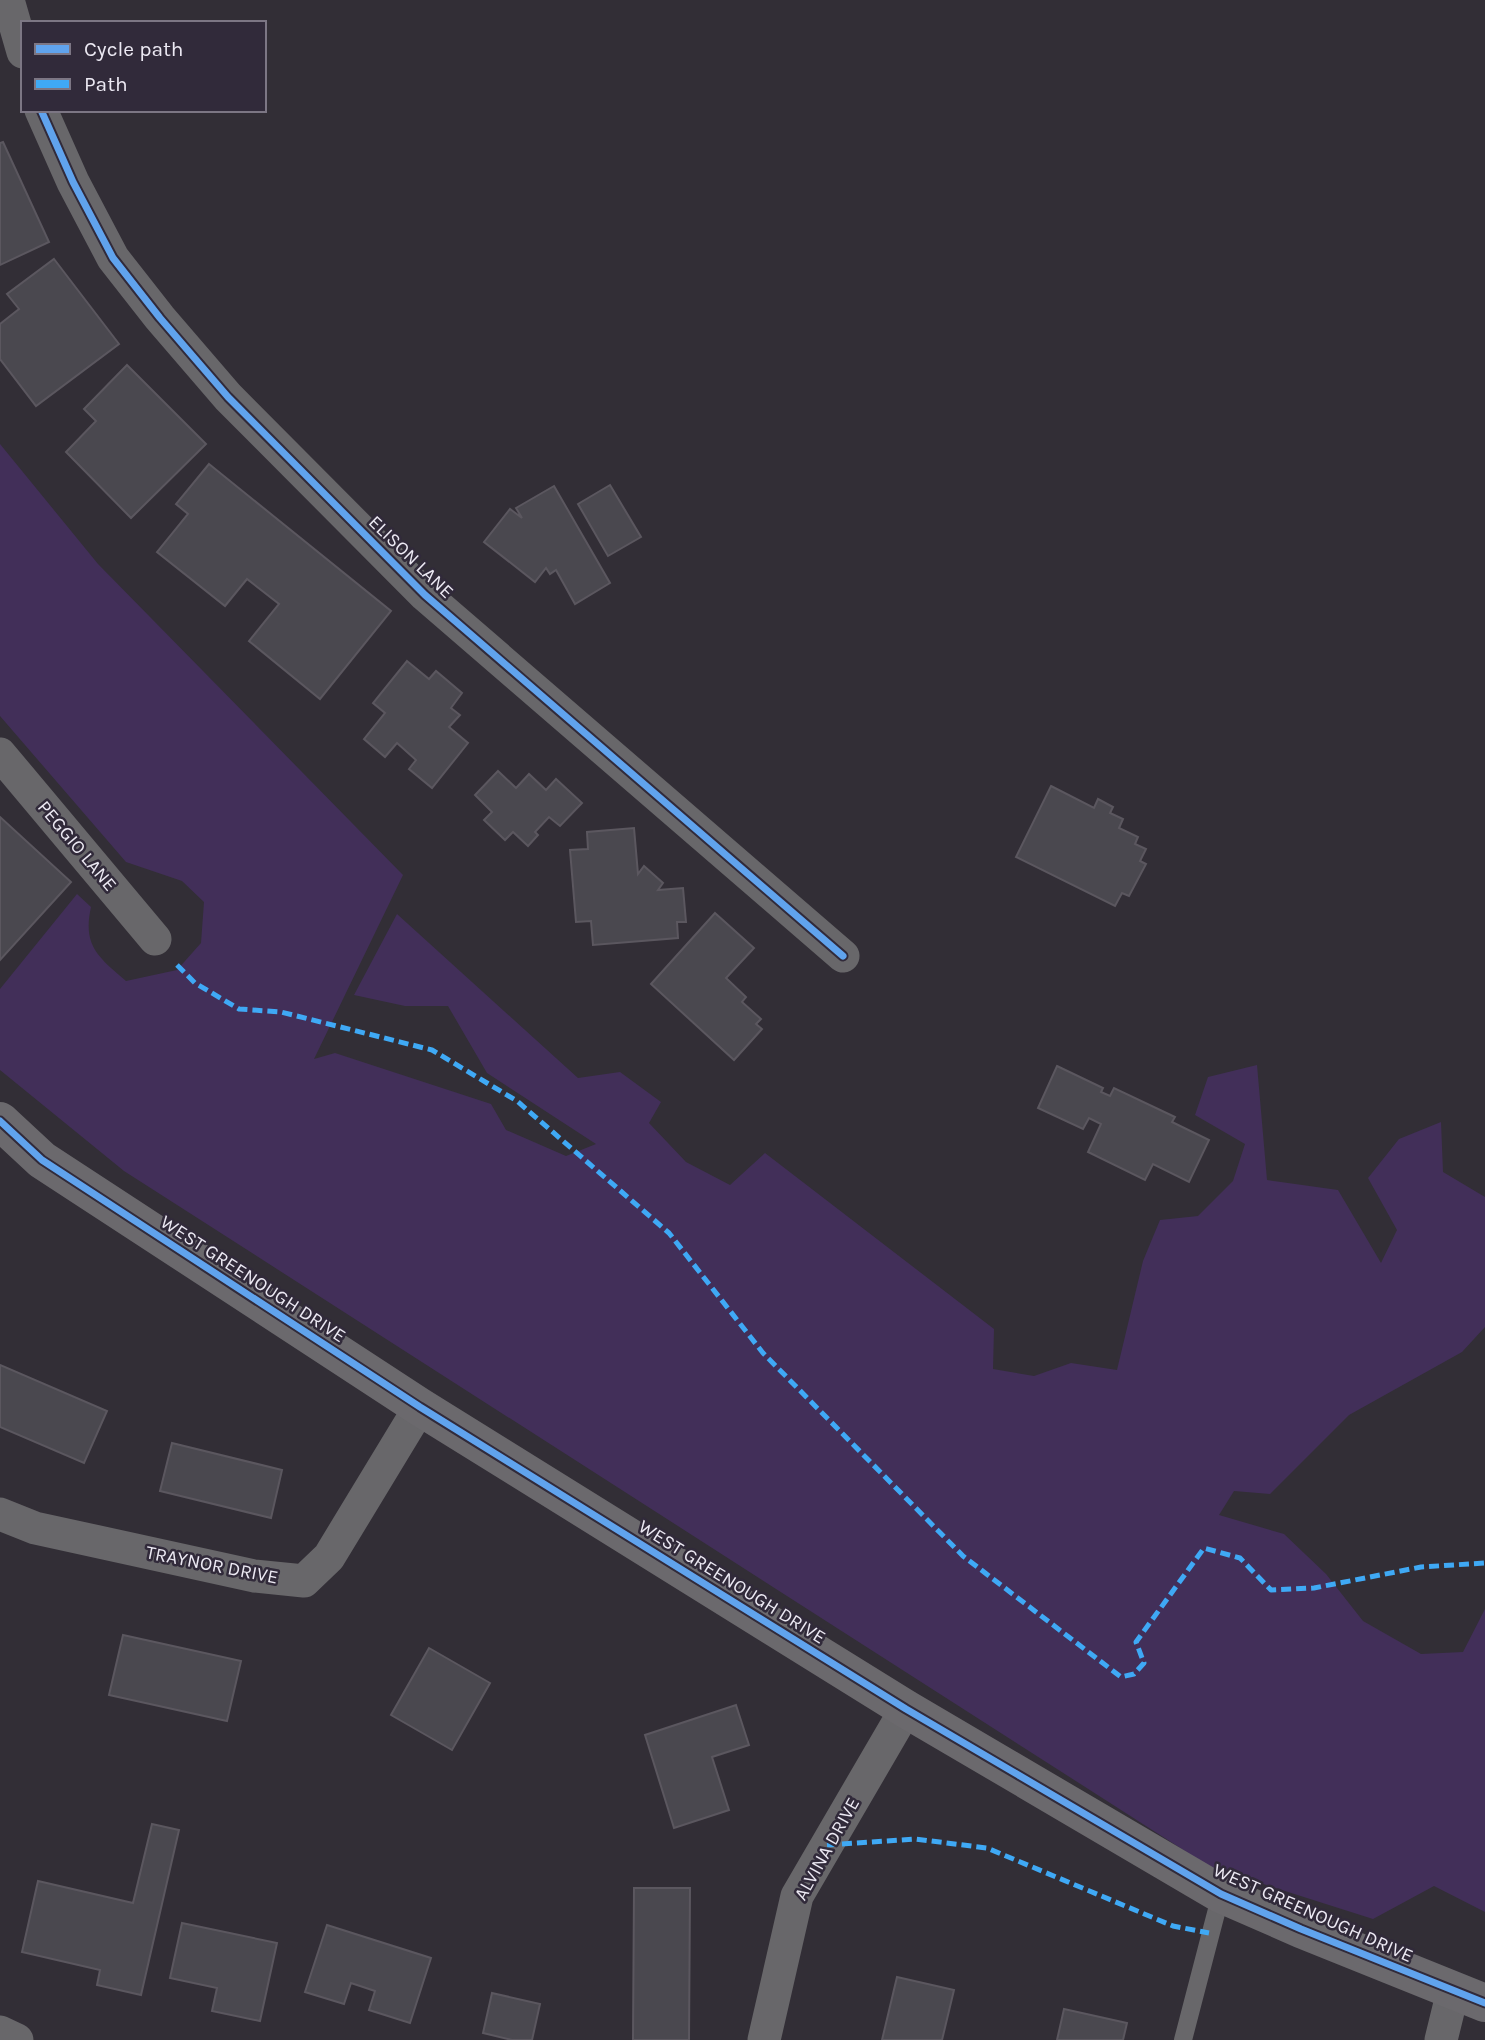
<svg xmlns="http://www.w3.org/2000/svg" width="1485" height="2040" font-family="Karla,sans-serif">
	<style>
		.green { fill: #422f59 }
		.building { fill: #4a484f; stroke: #5b575f; stroke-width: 2 }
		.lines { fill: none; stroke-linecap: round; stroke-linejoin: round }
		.lane { stroke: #68676a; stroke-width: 18 }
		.street { stroke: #68676a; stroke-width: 33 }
		.secondary { stroke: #6b696d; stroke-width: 38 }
		.quiet { stroke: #3fa9f5; stroke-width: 5; stroke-dasharray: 10 5; stroke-linecap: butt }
		.cycleway-casing { stroke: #312a3a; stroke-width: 11 }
		.cycleway { stroke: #60a3ed; stroke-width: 7 }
		.labels { text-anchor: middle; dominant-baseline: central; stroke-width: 5; stroke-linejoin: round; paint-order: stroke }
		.street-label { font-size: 19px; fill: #ece9f3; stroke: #312a3a }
	</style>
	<rect width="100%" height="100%" fill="#322e36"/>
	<path class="green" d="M0 444 98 564 403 875 314 1059 335 1053 491 1104 506 1130 566 1156 596 1144 487 1073 448 1006H405L354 995 397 914 578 1078 620 1072 661 1102 649 1123 686 1162 730 1185 765 1153 994 1329 993 1369 1034 1376 1071 1363 1117 1370 1143 1261 1160 1220 1198 1216 1233 1181 1245 1144 1195 1115 1208 1077 1257 1065 1267 1180 1338 1190 1381 1263 1397 1230 1368 1178 1399 1139 1441 1122 1443 1172 1485 1197V1327L1462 1352 1349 1415 1270 1494 1234 1491 1219 1515 1284 1534 1326 1574 1363 1621 1421 1654 1463 1652 1485 1609V1912L1434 1886 1373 1919 1210 1867 124 1171 0 1070V989L77 894 91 907C82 947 100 958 126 981L177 970 201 943 204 902 182 881 126 862 0 716Z"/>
	<g class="building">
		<polygon points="3,142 49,242 0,265 0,143"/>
		<polygon points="54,259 119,344 36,406 0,359 0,324 19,309 7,294"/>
		<polygon points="127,365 206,444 131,518 66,452 96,421 84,409"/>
		<polygon points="209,464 391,611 320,699 249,641 279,604 247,579 225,606 157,552 188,514 176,504"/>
		<polygon points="610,485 641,537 608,556 578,504"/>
		<polygon points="554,486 610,583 575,604 556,570 550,574 546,568 535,582 484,542 510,509 522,518 516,508"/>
		<polygon points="407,661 429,679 436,671 462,693 451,708 460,715 449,727 468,743 432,788 409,769 416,760 397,743 385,757 364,739 385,713 373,703"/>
		<polygon points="498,771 516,788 529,774 546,790 556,779 582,803 560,826 549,817 535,832 538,835 528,846 513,832 505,840 484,820 492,812 475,795"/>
		<polygon points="1051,786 1094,808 1098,799 1113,807 1110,813 1123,819 1119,828 1138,837 1135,844 1146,849 1140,861 1146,864 1129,896 1122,893 1115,906 1016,857"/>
		<polygon points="0,817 71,882 0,960"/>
		<polygon points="634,828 638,874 644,866 663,883 658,890 683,888 686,922 677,922 678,938 593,945 591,921 576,922 570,850 588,849 587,832"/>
		<polygon points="715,913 754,948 726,978 746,997 742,1002 761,1019 756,1024 762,1029 734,1060 651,984"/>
		<polygon points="1057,1066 1103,1088 1101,1092 1110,1096 1114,1088 1175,1117 1172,1122 1209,1140 1189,1182 1153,1164 1145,1180 1088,1152 1101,1124 1089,1118 1083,1129 1038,1108"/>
		<polygon points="0,1365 107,1411 84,1463 0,1427"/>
		<polygon points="172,1443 282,1470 271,1518 160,1491"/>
		<polygon points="123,1635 241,1661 227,1721 109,1695"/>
		<polygon points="429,1648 490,1683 452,1750 391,1715"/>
		<polygon points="736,1705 749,1745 712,1757 729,1810 674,1828 645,1735"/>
		<polygon points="152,1824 179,1830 141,1995 97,1985 100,1970 22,1952 38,1881 133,1903"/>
		<polygon points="634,1888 690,1888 689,2040 633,2040"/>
		<polygon points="182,1923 277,1943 260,2021 212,2011 217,1988 170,1978"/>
		<polygon points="327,1925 431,1958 410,2023 369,2010 375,1991 351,1983 344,2004 305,1992"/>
		<polygon points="897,1977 954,1990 942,2040 882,2040"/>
		<polygon points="492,1993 540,2004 532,2040 512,2040 483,2033"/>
		<polygon points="1064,2009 1127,2023 1123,2040 1057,2040"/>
	</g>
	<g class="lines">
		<polyline class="lane" points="1183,2040 1221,1894"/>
		<g class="street">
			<polyline points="8,0 23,52"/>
			<polyline points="41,110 73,182 113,258 160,318 228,397 425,595 843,956"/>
			<polyline points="0,754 155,939"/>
			<polyline points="0,1514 35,1528 254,1576 304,1581 329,1557 420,1407"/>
			<polyline points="0,2032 17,2040"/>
			<polyline points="764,2040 797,1896 906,1709"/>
			<polyline points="1441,2040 1453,1991"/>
		</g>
		<polyline class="secondary" points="0,1121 42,1160 420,1407 906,1709 1221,1894 1301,1929 1485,2003"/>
		<g class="quiet">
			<polyline points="177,965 195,983 239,1009 281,1012 432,1050 517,1101 669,1233 763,1353 963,1556 1121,1677 1134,1674 1144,1663 1136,1642 1204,1548 1240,1558 1271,1590 1314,1588 1421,1567 1485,1563"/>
			<polyline points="827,1845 915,1839 987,1848 1173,1926 1209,1933"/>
		</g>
		<defs>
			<g id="cycleway">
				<polyline points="41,110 73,182 113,258 160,318 228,397 425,595 843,956"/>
				<polyline points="0,1121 42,1160 420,1407 906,1709 1221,1894 1301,1929 1485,2003"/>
			</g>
		</defs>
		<use href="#cycleway" class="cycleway-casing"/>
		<use href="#cycleway" class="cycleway"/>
	</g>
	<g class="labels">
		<g class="street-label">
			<text transform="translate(411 557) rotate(44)">ELISON LANE</text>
			<text transform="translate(77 846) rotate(50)">PEGGIO LANE</text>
			<text transform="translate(253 1279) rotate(33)">WEST GREENOUGH DRIVE</text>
			<text transform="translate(212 1565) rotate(11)">TRAYNOR DRIVE</text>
			<text transform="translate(732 1582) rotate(32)">WEST GREENOUGH DRIVE</text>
			<text transform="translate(827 1849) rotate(-61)">ALVINA DRIVE</text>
			<text transform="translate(1313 1913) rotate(24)">WEST GREENOUGH DRIVE</text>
		</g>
	</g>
	<rect x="21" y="21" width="245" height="91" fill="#312a3a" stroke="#7c7684" stroke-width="2"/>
	<rect x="35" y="44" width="35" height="10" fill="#60a3ed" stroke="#7c7684" stroke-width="2"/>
	<text x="84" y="56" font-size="21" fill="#ece9f3">Cycle path</text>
	<rect x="35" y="79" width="35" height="10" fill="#3fa9f5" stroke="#7c7684" stroke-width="2"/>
	<text x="84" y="91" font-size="21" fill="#ece9f3">Path</text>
</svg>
